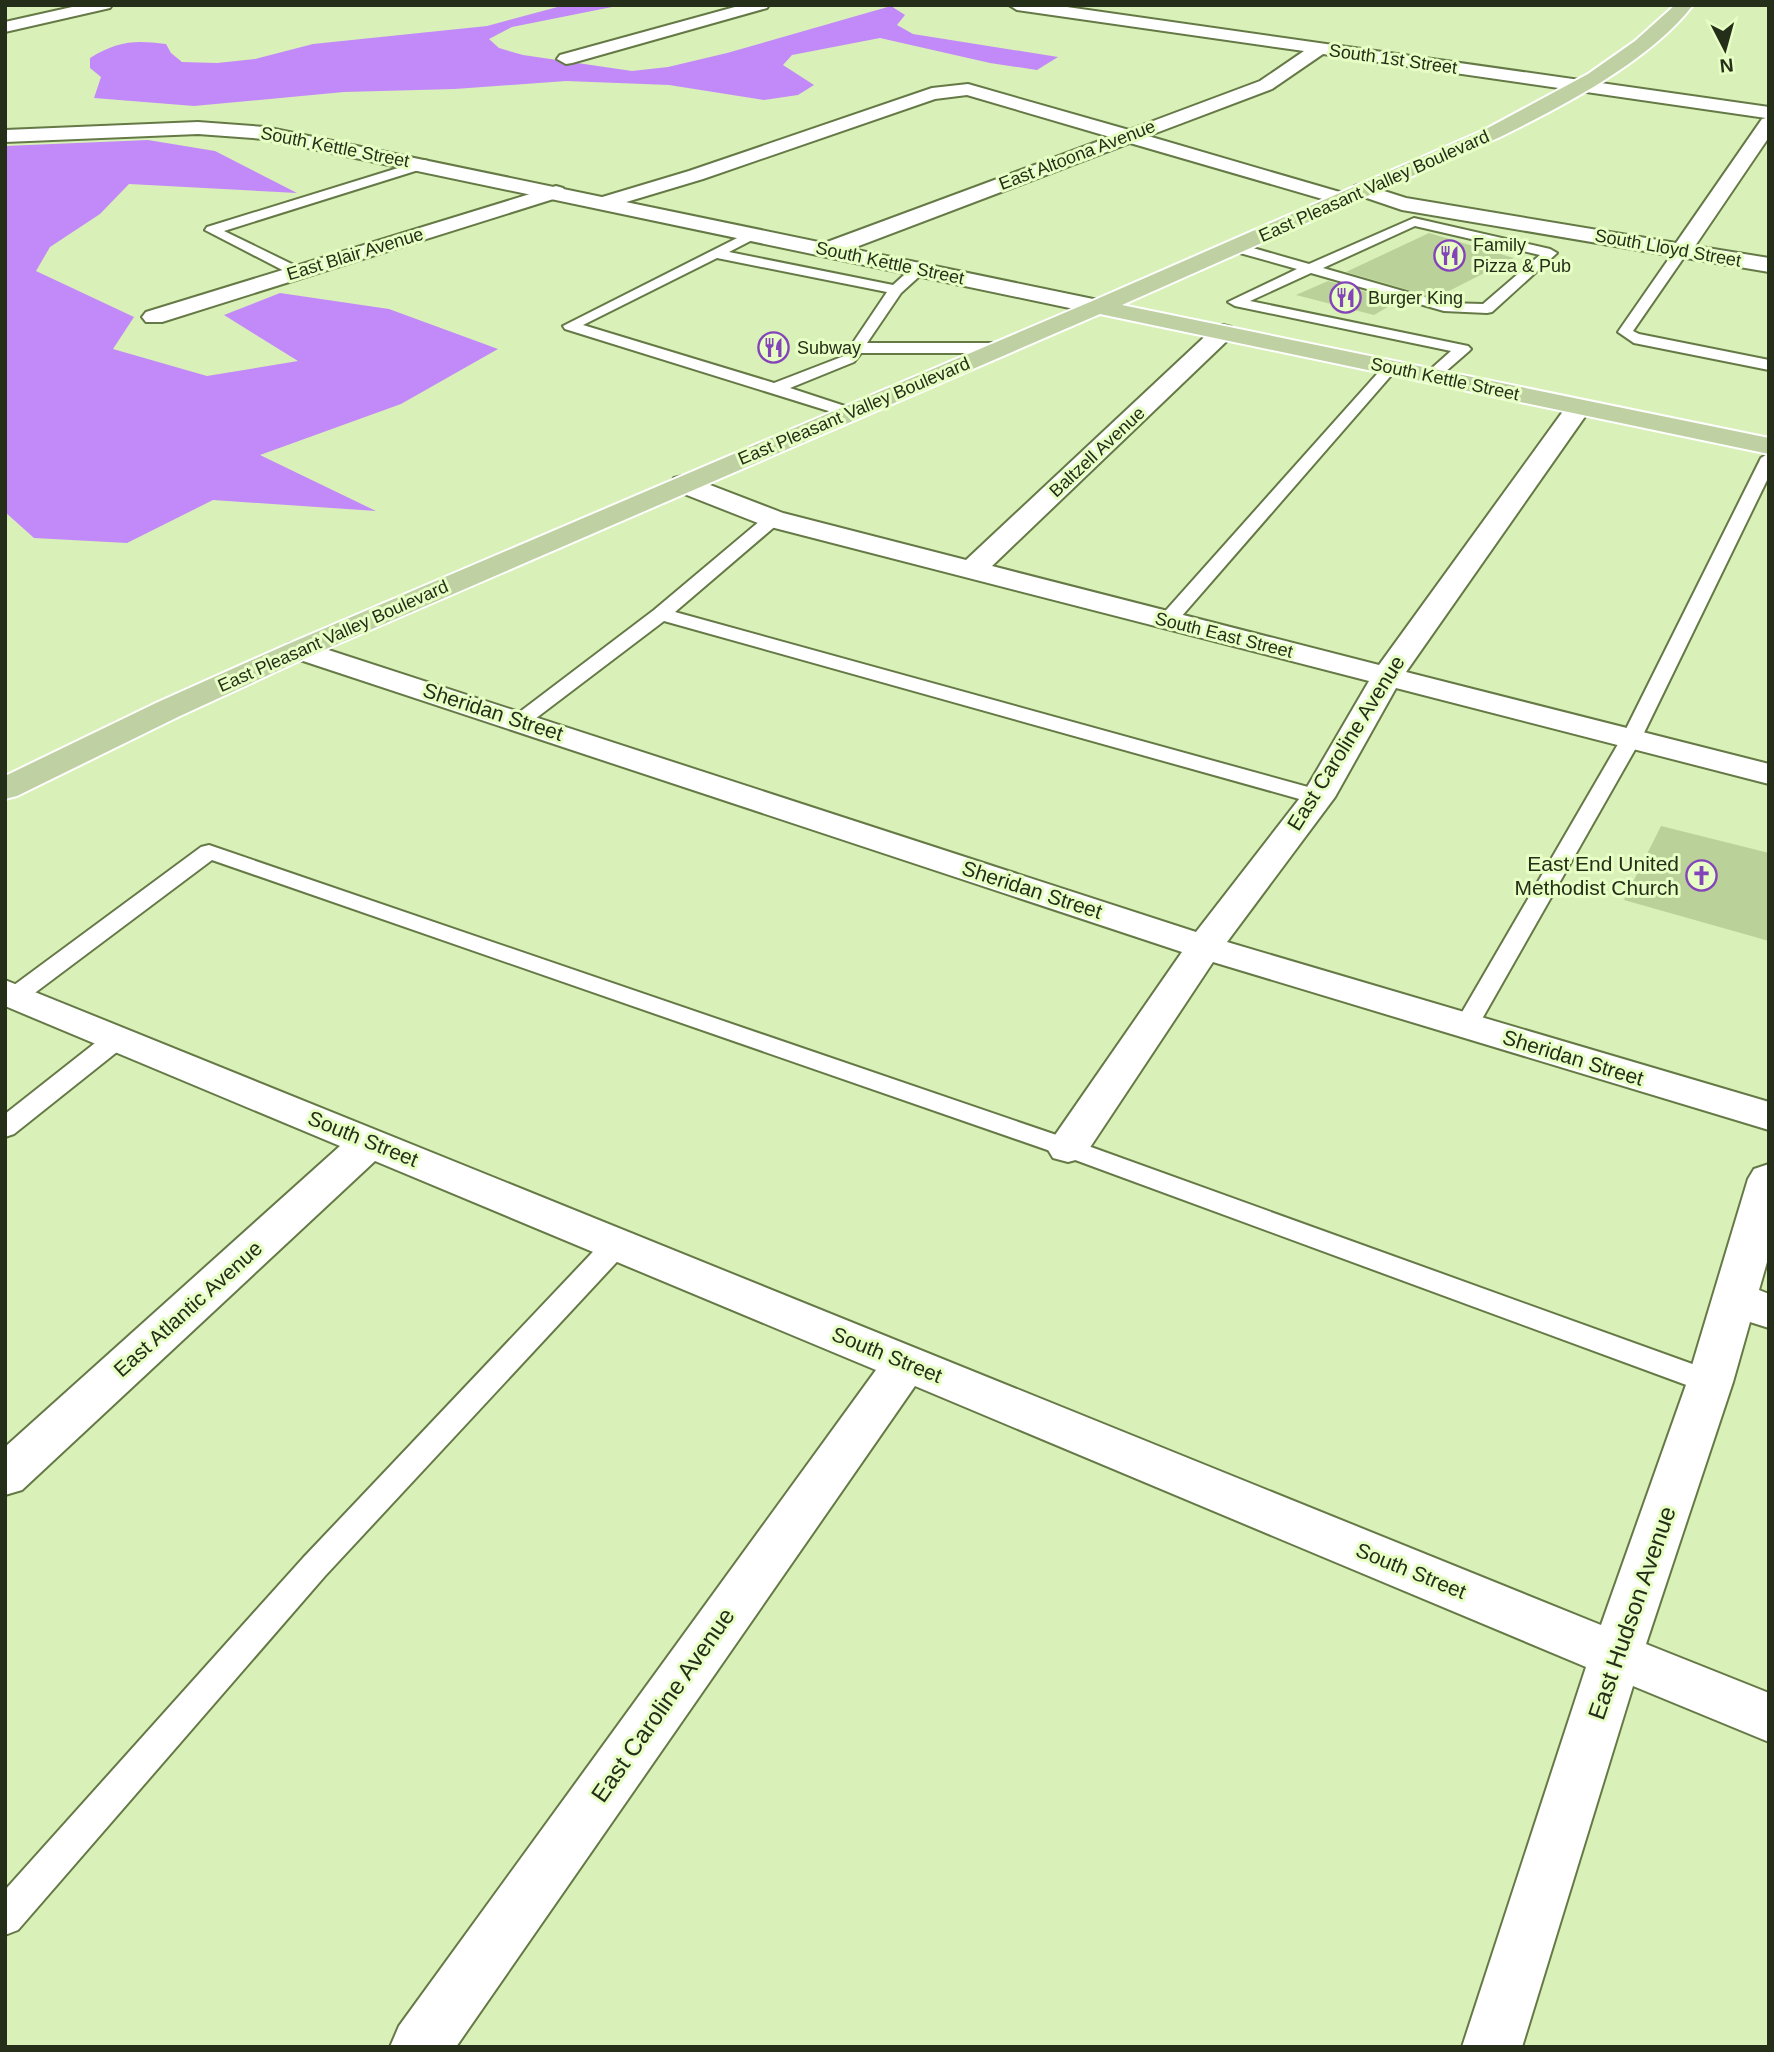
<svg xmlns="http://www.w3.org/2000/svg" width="1774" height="2052" font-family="Helvetica,sans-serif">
	<rect width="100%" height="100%" fill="#d9f1b8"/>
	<g fill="#c28af9">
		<path d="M 565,5 L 622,5 L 512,27 L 489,39 L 499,48 L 523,55 L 632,71 L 668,67 L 727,53 L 891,6 L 905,15 L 897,25 L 913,34 L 1058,57 L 1037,70 L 990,63 L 880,38 L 792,55 L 783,65 L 814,85 L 798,95 L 764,100 L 669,85 L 566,81 L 455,89 L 344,92 L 194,106 L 94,98 L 101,77 L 90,68 L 90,58 C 118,41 134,40 166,44 L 171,53 L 182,62 L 217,63 L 255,59 L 313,44 L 487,26 Z"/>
		<path d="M 148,140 L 215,151 L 297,193 L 129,184 L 100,214 L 50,247 L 36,271 L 134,317 L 113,349 L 207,376 L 298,361 L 224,315 L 280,293 L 389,309 L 498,349 L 401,404 L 260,455 L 376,511 L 213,500 L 127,543 L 34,538 L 5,512 L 5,146 Z"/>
	</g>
	<g fill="#bad199">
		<path d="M 1429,233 L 1514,258 L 1441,295 L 1433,297 L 1346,272 Z"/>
		<path d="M 1328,281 L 1398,301 L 1374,315 L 1296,295 Z"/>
		<path d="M 1661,826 L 1769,853 L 1769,941 L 1624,900 Z"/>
	</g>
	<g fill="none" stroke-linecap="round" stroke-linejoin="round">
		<defs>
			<g id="service">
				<path d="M 424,160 L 428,161 L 428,167 L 224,231 L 302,269 L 302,275 L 292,275 L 205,230 L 207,227 Z"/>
				<path d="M 1414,218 L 1550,249 L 1557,253 L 1492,312 L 1487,313 L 1444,311 L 1311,273 L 1250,301 L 1468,346 L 1471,349 L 1468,352 L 1437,379 L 1431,381 L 1423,376 L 1451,351 L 1235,306 L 1228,302 L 1297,269 L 1229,250 L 1229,244 L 1239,244 L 1309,264 ZM 1415,226 L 1540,255 L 1483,304 L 1445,303 L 1323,268 Z"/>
				<path d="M 753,230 L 758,231 L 758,237 L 729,252 L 893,285 L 914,266 L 924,266 L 924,272 L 901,293 L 867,343 L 1004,343 L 1012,348 L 1004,353 L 861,353 L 854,362 L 790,388 L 857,410 L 859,413 L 857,416 L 851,418 L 565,329 L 563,326 ZM 717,258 L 887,292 L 844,356 L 774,383 L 583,325 Z"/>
				<path d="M 1682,246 L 1689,250 L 1633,331 L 1639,334 L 1769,360 L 1769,370 L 1634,343 L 1618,332 L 1620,329 L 1677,247 Z"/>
				<path d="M 1390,363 L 1398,368 L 1395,371 L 1174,625 L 1160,625 L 1158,621 L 1160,617 L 1385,365 Z"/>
				<path d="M 1769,453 L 1769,476 L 1641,739 L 1478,1026 L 1475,1032 L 1466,1034 L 1457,1032 L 1454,1026 L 1621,739 L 1761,458 Z"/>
				<path d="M 773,514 L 782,519 L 779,523 L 675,612 L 1326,792 L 1329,797 L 1326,802 L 1310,802 L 664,621 L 527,725 L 513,725 L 510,721 L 513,717 L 654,610 L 767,515 Z"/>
				<path d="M 209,845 L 1077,1142 L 1720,1374 L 1725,1382 L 1720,1390 L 1710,1393 L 1700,1390 L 1059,1154 L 212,860 L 24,1001 L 15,1004 L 6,1001 L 6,991 L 201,847 Z"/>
				<path d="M 118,1030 L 127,1032 L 130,1038 L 127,1044 L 14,1134 L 5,1137 L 5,1114 L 109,1032 Z"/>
				<path d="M 617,1234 L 627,1237 L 631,1244 L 627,1251 L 325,1576 L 18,1930 L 5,1935 L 5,1890 L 303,1558 L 607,1237 Z"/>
			</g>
			<g id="minor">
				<path d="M 81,5 L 112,5 L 110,8 L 5,32 L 5,22 Z"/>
				<path d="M 742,5 L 769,5 L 767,8 L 572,63 L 566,64 L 557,59 L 560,55 Z"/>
				<path d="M 1009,5 L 1053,5 L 1769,107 L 1769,137 L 1695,246 L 1769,258 L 1769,272 L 1402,210 L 1355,194 L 1352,190 L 1355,186 L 1362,184 L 1406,198 L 1676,243 L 1762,119 L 1766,118 L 1323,54 L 1272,89 L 1148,136 L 1350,195 L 1353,199 L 1350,203 L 1343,205 L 1130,143 L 835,255 L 819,255 L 816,250 L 819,245 L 1110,137 L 967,95 L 935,99 L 703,179 L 613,206 L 599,206 L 596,202 L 599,198 L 689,171 L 932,88 L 968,84 L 1129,130 L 1260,81 L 1304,51 L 1017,10 Z"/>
				<path d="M 556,186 L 563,188 L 566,192 L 563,196 L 162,322 L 146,322 L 142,317 L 146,312 Z"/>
				<path d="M 1223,325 L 1231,327 L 1235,332 L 1231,337 L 992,566 L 1379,665 L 1569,403 L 1578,400 L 1587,403 L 1591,408 L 1406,672 L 1769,764 L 1769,784 L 1396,688 L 1335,797 L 1227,942 L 1769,1102 L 1769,1130 L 1213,962 L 1083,1158 L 1068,1162 L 1053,1158 L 1047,1148 L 1053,1138 L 1182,952 L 288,656 L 284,650 L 288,644 L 299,641 L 310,644 L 1196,932 L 1303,794 L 1369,681 L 763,525 L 674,490 L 670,484 L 674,478 L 683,476 L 692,478 L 783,513 L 966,560 L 1215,327 Z"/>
				<path d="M 5,980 L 1601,1625 L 1687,1382 L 1748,1179 L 1754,1169 L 1769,1164 L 1769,1255 L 1759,1290 L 1769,1294 L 1769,1328 L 1750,1322 L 1733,1382 L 1646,1644 L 1769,1693 L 1769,1742 L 1633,1686 L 1522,2047 L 1462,2047 L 1586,1667 L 915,1386 L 456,2047 L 390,2047 L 399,2026 L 876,1370 L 375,1161 L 22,1490 L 5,1495 L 5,1447 L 340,1146 L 5,1006 Z"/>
			</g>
			<path id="tertiary" d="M 198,122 L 265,127 L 1098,300 L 1106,302 L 1109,307 L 1106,312 L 1098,314 L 265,139 L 198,134 L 5,142 L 5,130 Z"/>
			<path id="primary" d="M 1675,5 L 1693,5 C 1649,62 1561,107 1498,138 L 1122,305 L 1769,438 L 1769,454 L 1100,314 L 310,656 L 180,716 L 17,796 L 5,799 L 5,776 L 158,702 L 288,644 L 1090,302 L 1484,130 L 1588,74 L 1635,41 Z"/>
		</defs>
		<use href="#service" stroke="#657946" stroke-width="4"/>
		<use href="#minor" stroke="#657946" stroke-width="4"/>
		<use href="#tertiary" stroke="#657946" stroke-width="4"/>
		<use href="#primary" stroke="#fff" stroke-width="4"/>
		<use href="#service" fill="#fff" fill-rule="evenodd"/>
		<use href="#minor" fill="#fff" fill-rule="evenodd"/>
		<use href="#tertiary" fill="#fff" fill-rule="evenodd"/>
		<use href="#primary" fill="#bfd1a2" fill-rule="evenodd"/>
	</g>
	<defs>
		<symbol id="restaurant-ring" viewBox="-11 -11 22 22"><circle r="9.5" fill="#e7fec5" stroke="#8444b9" stroke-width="1.5"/><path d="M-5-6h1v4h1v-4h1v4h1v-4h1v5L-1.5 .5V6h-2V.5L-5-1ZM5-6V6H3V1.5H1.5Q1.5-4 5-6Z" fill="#8444b9"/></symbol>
		<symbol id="church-ring" viewBox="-11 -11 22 22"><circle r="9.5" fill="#e7fec5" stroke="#8444b9" stroke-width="1.5"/><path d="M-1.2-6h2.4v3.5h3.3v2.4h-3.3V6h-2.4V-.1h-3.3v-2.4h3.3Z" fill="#8444b9"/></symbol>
	</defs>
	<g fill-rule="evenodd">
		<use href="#restaurant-ring" x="1432" y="238" width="35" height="35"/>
		<use href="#restaurant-ring" x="1328" y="280" width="35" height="35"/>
		<use href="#restaurant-ring" x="756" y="330" width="35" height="35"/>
		<use href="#church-ring" x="1684" y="858" width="35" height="35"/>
	</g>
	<g text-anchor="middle" stroke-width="6" stroke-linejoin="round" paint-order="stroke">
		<g font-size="18" fill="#252e18" stroke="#e7fec5">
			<text transform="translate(1393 59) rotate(8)" y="6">South 1st Street</text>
			<text transform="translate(335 147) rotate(11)" y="6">South Kettle Street</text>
			<text transform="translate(1077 155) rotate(-21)" y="6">East Altoona Avenue</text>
			<text transform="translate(1374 186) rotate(-24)" y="6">East Pleasant Valley Boulevard</text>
			<text transform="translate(1668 248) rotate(10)" y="6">South Lloyd Street</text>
			<text transform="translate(355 254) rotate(-17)" y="6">East Blair Avenue</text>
			<text transform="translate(890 263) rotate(12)" y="6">South Kettle Street</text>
			<text transform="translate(1445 379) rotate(12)" y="6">South Kettle Street</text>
			<text transform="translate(854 411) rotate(-23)" y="6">East Pleasant Valley Boulevard</text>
			<text transform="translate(1097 452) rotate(-43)" y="6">Baltzell Avenue</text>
			<text transform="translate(1224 635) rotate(14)" y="6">South East Street</text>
			<text transform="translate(333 636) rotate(-24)" y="6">East Pleasant Valley Boulevard</text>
		</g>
		<g font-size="18" fill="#252e18" stroke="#e7fec5" text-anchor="start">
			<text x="1473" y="251">Family<tspan x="1473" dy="21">Pizza &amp; Pub</tspan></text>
			<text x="1368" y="304">Burger King</text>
			<text x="797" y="354">Subway</text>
		</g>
		<g font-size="21" fill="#252e18" stroke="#e7fec5">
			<text transform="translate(493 712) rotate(18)" y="7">Sheridan Street</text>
			<text transform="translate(1346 743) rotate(-58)" y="7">East Caroline Avenue</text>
			<text transform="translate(1032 890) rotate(18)" y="7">Sheridan Street</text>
			<text transform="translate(1573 1058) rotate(17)" y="7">Sheridan Street</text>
			<text transform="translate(363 1139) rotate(22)" y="7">South Street</text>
			<text transform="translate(188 1309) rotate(-42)" y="7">East Atlantic Avenue</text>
			<text transform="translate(887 1355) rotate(22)" y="7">South Street</text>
			<text transform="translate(1411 1571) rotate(22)" y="7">South Street</text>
		</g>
		<g font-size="21" fill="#252e18" stroke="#e7fec5" text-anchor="end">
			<text x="1679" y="871">East End United<tspan x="1679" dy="24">Methodist Church</tspan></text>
		</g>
		<g font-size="24" fill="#252e18" stroke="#e7fec5">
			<text transform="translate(1632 1613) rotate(-71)" y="8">East Hudson Avenue</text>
			<text transform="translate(663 1705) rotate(-55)" y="8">East Caroline Avenue</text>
		</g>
	</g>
	<rect width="1774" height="2052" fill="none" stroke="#252e18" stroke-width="14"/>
	<g transform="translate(1725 49) rotate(174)" stroke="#e7fec5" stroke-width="5" paint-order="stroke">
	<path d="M0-5L12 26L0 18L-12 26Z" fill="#252e18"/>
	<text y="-10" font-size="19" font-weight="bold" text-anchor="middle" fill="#252e18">N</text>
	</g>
</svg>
